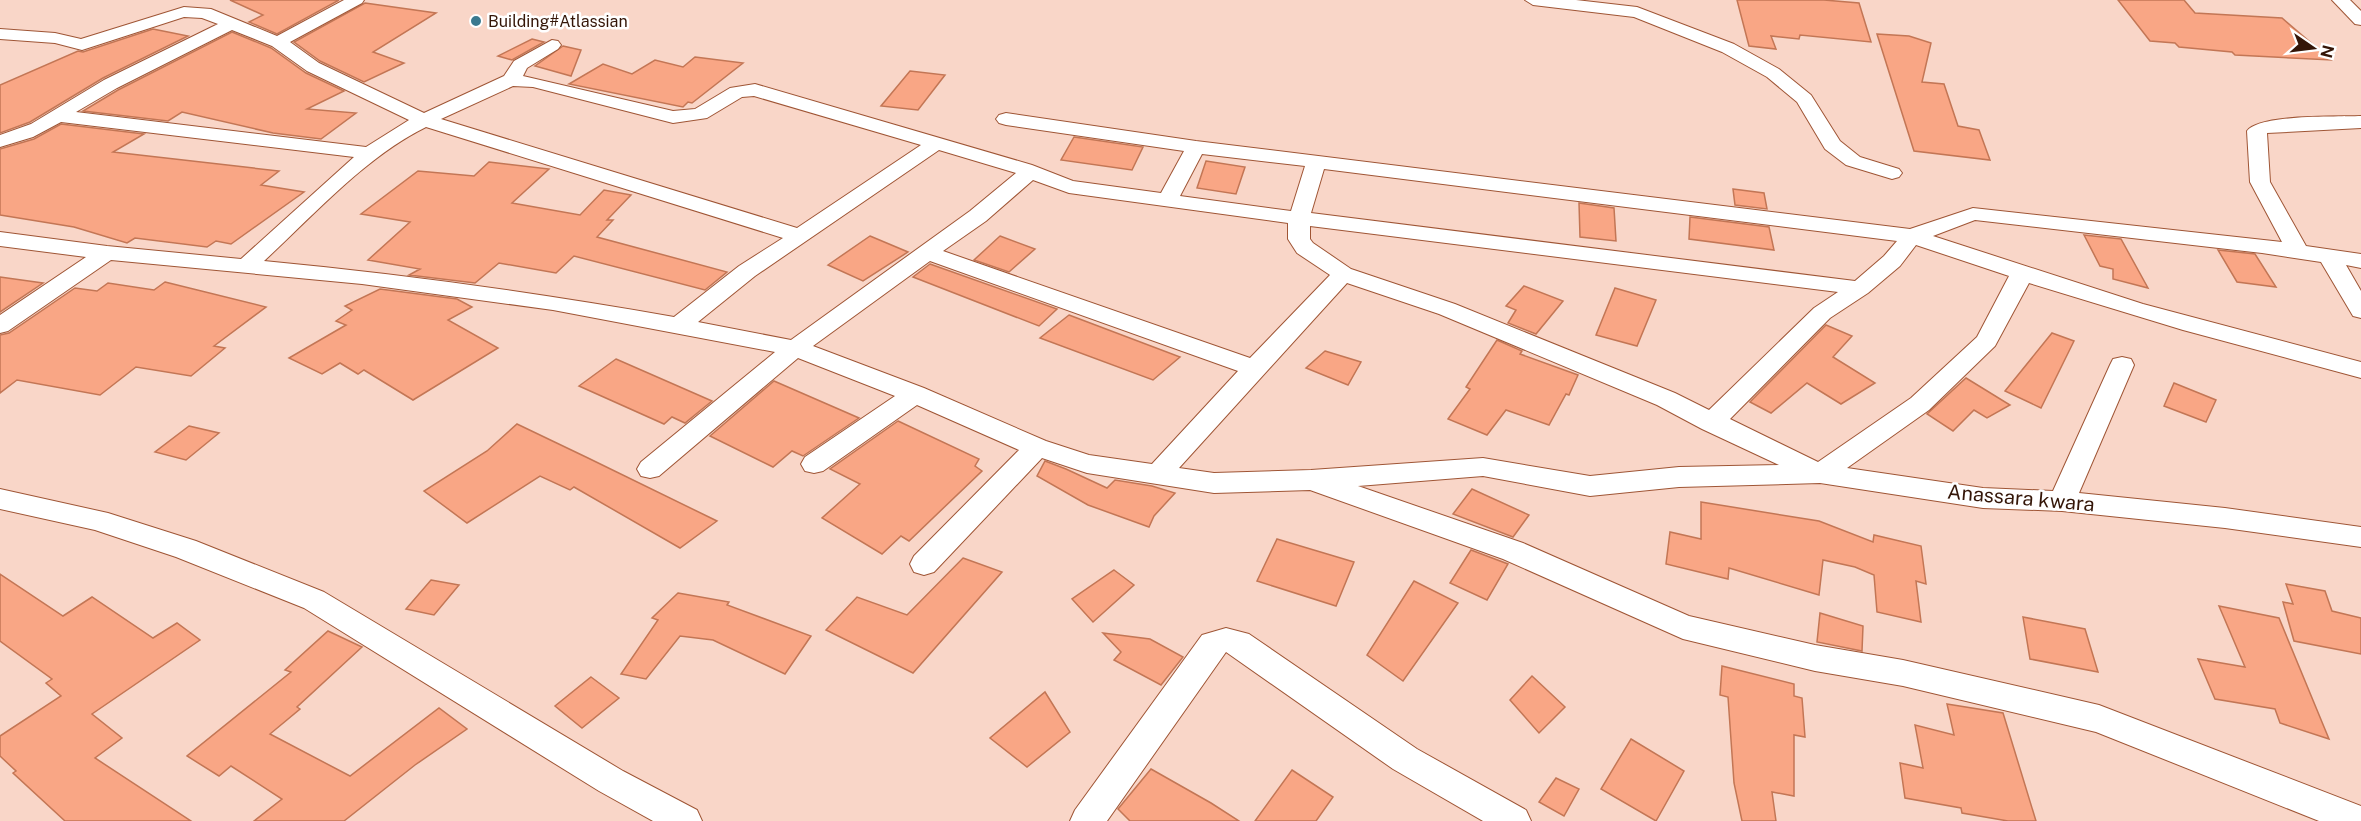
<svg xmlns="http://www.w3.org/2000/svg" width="2361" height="821" font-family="'Public Sans',sans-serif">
	<rect width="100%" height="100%" fill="#f9d6c8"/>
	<g fill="#f9a685" stroke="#c37655" stroke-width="1.5">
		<path d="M 230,0 L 339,0 L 277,34 L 249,22 L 263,15 Z"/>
		<path d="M 1737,0 L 1824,0 L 1859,3 L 1871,42 L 1800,35 L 1799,39 L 1771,36 L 1776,49 L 1749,46 Z"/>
		<path d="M 2118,0 L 2184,0 L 2195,13 L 2282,18 L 2331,60 L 2235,55 L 2232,52 L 2179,47 L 2175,43 L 2150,41 Z"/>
		<path d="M 365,3 L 436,13 L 373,52 L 404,63 L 364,82 L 320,61 L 294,42 Z"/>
		<path d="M 153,29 L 188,36 L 103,78 L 30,122 L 0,133 L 0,85 L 78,51 L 83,52 Z"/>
		<path d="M 232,32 L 271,48 L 306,73 L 344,91 L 307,109 L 356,113 L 321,139 L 273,133 L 182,112 L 168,121 L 83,111 L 118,90 Z"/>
		<path d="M 1877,34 L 1909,36 L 1931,43 L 1922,82 L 1944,84 L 1958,126 L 1979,130 L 1990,160 L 1914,151 Z"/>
		<path d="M 532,39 L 544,42 L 512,60 L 498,56 Z"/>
		<path d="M 563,46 L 581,50 L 571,76 L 535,66 Z"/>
		<path d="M 695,57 L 743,63 L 692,103 L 688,102 L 683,107 L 569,84 L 603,64 L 632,74 L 655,60 L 683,67 Z"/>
		<path d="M 910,71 L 945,75 L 918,110 L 881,106 Z"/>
		<path d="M 61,124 L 144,134 L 113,152 L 279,171 L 261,185 L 304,192 L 231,244 L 216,241 L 207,247 L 135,238 L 127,243 L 74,227 L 0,215 L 0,149 L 34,139 Z"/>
		<path d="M 1074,137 L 1143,147 L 1132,170 L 1061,160 Z"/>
		<path d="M 1206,161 L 1245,167 L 1236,194 L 1197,188 Z"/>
		<path d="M 489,162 L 549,169 L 512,203 L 580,215 L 604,190 L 631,195 L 607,220 L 613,220 L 597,237 L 727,272 L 705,290 L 574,256 L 556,273 L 499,263 L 475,283 L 409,275 L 420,269 L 368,260 L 410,222 L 361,214 L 418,171 L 474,176 Z"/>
		<path d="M 1733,189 L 1764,193 L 1767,209 L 1735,205 Z"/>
		<path d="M 1579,203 L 1614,208 L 1616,241 L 1580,237 Z"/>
		<path d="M 1690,217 L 1769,227 L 1774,250 L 1689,239 Z"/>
		<path d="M 2084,235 L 2121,239 L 2148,288 L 2113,279 L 2113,269 L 2100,266 Z"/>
		<path d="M 870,236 L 908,252 L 863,281 L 828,265 Z"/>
		<path d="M 1000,236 L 1035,249 L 1009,272 L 974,260 Z"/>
		<path d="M 2218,250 L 2255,254 L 2276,287 L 2237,282 Z"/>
		<path d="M 930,264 L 1057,309 L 1039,326 L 913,277 Z"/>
		<path d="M 0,277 L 43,283 L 0,312 Z"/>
		<path d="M 165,282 L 266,307 L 214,346 L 225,348 L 191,376 L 136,367 L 100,395 L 17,380 L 0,393 L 0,335 L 9,333 L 75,288 L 97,291 L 108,283 L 154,290 Z"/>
		<path d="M 1524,286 L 1563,301 L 1536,334 L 1508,323 L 1516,310 L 1506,306 Z"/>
		<path d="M 1615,288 L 1656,300 L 1637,346 L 1596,335 Z"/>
		<path d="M 380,289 L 457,299 L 472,307 L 448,320 L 498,348 L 413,400 L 364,370 L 358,374 L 340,363 L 322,374 L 289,358 L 346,325 L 336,321 L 352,310 L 345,306 Z"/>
		<path d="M 1069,315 L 1180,357 L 1153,380 L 1040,338 Z"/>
		<path d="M 1826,325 L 1852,336 L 1833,357 L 1875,383 L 1841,404 L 1807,383 L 1771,413 L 1750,402 Z"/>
		<path d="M 2052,333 L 2074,341 L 2041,408 L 2005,391 Z"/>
		<path d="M 1497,340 L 1522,351 L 1520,354 L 1578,375 L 1569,395 L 1566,394 L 1549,425 L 1506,410 L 1487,435 L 1448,419 L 1470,389 L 1466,387 Z"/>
		<path d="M 1325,351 L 1361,362 L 1348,385 L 1306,368 Z"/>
		<path d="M 616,359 L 712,401 L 685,423 L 672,417 L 664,424 L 579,386 Z"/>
		<path d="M 1966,378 L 2010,405 L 1987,418 L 1974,410 L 1953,431 L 1927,414 Z"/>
		<path d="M 774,381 L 859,418 L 803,456 L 792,451 L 773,467 L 710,436 Z"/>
		<path d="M 2174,383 L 2216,400 L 2206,422 L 2164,406 Z"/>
		<path d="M 898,421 L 979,459 L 975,466 L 982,471 L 909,541 L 901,536 L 882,554 L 822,518 L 860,484 L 830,469 Z"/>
		<path d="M 517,424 L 588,458 L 717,521 L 680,548 L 574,487 L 570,490 L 540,476 L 467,523 L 424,491 L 487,451 Z"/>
		<path d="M 189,426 L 219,433 L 186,460 L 155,452 Z"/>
		<path d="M 1045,461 L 1066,469 L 1107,488 L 1115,480 L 1152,486 L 1175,493 L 1154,516 L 1149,527 L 1088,505 L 1037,476 Z"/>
		<path d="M 1472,489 L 1529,515 L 1513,537 L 1453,514 Z"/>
		<path d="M 1701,502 L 1819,521 L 1873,542 L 1874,535 L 1921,546 L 1926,584 L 1916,581 L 1921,622 L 1877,612 L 1874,575 L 1855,567 L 1823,560 L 1819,595 L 1729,568 L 1728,579 L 1666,564 L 1670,532 L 1701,539 Z"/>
		<path d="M 1277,539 L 1354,562 L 1336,606 L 1257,581 Z"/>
		<path d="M 1471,550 L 1508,564 L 1487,600 L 1450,583 Z"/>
		<path d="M 963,558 L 1002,572 L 913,673 L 826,630 L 857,597 L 907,615 Z"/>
		<path d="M 1114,570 L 1134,585 L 1093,622 L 1072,599 Z"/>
		<path d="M 0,574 L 63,616 L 92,597 L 153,638 L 177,623 L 200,640 L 92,714 L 122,738 L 95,758 L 191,821 L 65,821 L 13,773 L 16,771 L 0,756 L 0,736 L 61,696 L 46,683 L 52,679 L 0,641 Z"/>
		<path d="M 431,580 L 459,585 L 434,615 L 406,609 Z"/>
		<path d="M 1414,581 L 1458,603 L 1403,681 L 1367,655 Z"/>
		<path d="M 2286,584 L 2325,591 L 2332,611 L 2361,618 L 2361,654 L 2294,641 L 2283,602 L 2293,604 Z"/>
		<path d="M 678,593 L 729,602 L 727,605 L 811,636 L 785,674 L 713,640 L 680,636 L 646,679 L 621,674 L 658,620 L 652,618 Z"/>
		<path d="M 2219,606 L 2279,618 L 2329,739 L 2280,723 L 2275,709 L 2215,699 L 2198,659 L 2245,667 Z"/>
		<path d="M 1820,613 L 1863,626 L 1862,651 L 1817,642 Z"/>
		<path d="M 2023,617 L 2085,629 L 2098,672 L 2030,659 Z"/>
		<path d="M 328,631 L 362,647 L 297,707 L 300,709 L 270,734 L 350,776 L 439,708 L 467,729 L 415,765 L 344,821 L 254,821 L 282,799 L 231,766 L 219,776 L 187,756 L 291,672 L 285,670 Z"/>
		<path d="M 1103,633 L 1150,639 L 1183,657 L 1161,685 L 1114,660 L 1121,652 Z"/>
		<path d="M 1722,666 L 1794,684 L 1794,696 L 1802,698 L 1805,737 L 1794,735 L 1794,796 L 1772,792 L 1776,821 L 1742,821 L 1734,783 L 1728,697 L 1720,695 Z"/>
		<path d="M 1532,676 L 1565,707 L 1539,733 L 1510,700 Z"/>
		<path d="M 591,677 L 619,698 L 582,728 L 555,706 Z"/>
		<path d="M 1045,692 L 1070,732 L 1027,767 L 990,738 Z"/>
		<path d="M 1947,704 L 2003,713 L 2036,821 L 2008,821 L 1962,813 L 1961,808 L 1905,798 L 1900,763 L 1923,768 L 1915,725 L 1954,735 Z"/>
		<path d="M 1631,739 L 1684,771 L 1656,821 L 1601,789 Z"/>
		<path d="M 1151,769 L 1211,803 L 1239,821 L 1130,821 L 1118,809 Z"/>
		<path d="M 1292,770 L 1333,797 L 1316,821 L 1255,821 Z"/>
		<path d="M 1556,778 L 1579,789 L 1564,816 L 1539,802 Z"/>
	</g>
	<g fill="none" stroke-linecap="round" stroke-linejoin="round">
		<defs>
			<g id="minor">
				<path d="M 344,0 L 364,0 L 362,3 L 290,42 L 319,63 L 424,113 L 504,76 L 514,61 L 552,40 L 558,41 L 561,45 L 558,49 L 527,68 L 523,76 L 673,111 L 695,109 L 730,88 L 755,84 L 1032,165 L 1073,181 L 1161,193 L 1184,151 L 1006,125 L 999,123 L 996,119 L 999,115 L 1006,113 L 1196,141 L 1910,229 L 1973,208 L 2282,242 L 2250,182 L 2247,131 C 2259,114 2338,117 2361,116 L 2361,128 L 2267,133 L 2270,182 L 2306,246 L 2361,254 L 2361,268 L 2346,265 L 2361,291 L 2361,318 L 2353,316 L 2321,262 L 2262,253 L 1975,220 L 1933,236 L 2143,304 L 2361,362 L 2361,378 L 2183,330 L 2029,283 L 1995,346 L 1929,410 L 1847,468 L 1983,488 L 2053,491 L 2110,365 L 2113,359 L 2122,357 L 2131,359 L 2134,365 L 2079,493 L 2225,508 L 2361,527 L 2361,547 L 2225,528 L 2062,511 L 1983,508 L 1820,483 L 1679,487 L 1590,496 L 1483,476 L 1358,486 L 1523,543 L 1689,616 L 1815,645 L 1903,660 L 2099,705 L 2361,806 L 2361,821 L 2319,821 L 2096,732 L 1903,686 L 1815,671 L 1683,639 L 1503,559 L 1310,490 L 1214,493 L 1087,473 L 1042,458 L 934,572 L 924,575 L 914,572 L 910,564 L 914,556 L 1019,450 L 917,405 L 823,471 L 814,473 L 805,471 L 801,464 L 805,457 L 895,396 L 798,358 L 659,476 L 650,478 L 641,476 L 637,469 L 641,462 L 775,352 L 553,310 L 362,284 L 111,260 L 8,331 L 0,333 L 0,315 L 86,257 L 0,246 L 0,232 L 107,246 L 241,259 L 354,157 L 61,122 L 33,137 L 0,147 L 0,135 L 31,124 L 104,80 L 218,24 L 202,18 L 184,17 L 82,50 L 55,43 L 0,39 L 0,29 L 55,33 L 81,39 L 184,7 L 211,9 L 277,36 ZM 232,30 L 272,46 L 307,71 L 409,120 L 366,147 L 76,112 L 117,88 ZM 513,86 L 533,87 L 673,123 L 707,118 L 742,97 L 754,96 L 921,145 L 797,228 L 441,119 ZM 426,127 L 783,238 L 739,266 L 674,317 C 538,293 402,274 264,261 C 314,215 365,157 426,127 ZM 939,150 L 1016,173 L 970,211 L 791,340 L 698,322 L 755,276 ZM 1202,154 L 1305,166 L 1291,211 L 1180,196 ZM 1324,169 L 1897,241 L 1884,256 L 1855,281 L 1311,213 ZM 1033,180 L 1069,193 L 1288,223 L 1288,239 L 1297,253 L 1330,275 L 1250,358 L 943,251 L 986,221 ZM 1310,226 L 1838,292 L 1814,308 L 1709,410 L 1675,393 L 1455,304 L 1351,269 L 1313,243 L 1310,239 ZM 1916,245 L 2009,276 L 1977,337 L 1911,398 L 1818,462 L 1730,419 L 1830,318 L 1868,293 L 1900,266 ZM 930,261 L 1238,371 L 1152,464 L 1089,455 L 1046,441 L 924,388 L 813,346 ZM 1347,283 L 1439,314 L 1657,405 L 1702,429 L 1779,465 L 1679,467 L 1590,476 L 1483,458 L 1311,470 L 1214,473 L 1179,468 Z"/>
				<path d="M 1525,0 L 1576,0 L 1637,7 L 1734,44 L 1779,69 L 1811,95 L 1840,141 L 1860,157 L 1899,169 L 1902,173 L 1899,177 L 1892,179 L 1846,165 L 1825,149 L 1797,102 L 1767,77 L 1722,52 L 1634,17 L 1533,5 Z"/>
				<path d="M 2332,0 L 2350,0 L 2361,11 L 2361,25 L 2355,24 Z"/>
				<path d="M 0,489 L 108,513 L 196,541 L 324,592 L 623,771 L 697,810 L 702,821 L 653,821 L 599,791 L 304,608 L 176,557 L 95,530 L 0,509 Z"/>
				<path d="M 1226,628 L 1249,634 L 1417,749 L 1526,810 L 1531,821 L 1483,821 L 1393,769 L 1226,652 L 1107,821 L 1070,821 L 1075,810 L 1202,635 Z"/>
			</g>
		</defs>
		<use href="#minor" stroke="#9f5535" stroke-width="2"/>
		<use href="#minor" fill="#fff" fill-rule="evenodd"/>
	</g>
	<circle fill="#3b798f" stroke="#fff" stroke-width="2" cx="476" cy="21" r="6"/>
	<g text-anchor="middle" stroke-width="5" stroke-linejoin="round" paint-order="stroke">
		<g font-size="16" fill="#341608" stroke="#fff" text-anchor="start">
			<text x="488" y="27">Building#Atlassian</text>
		</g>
		<g font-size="20" fill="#341608" stroke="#fff">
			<text transform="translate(2021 498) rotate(5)" y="7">Anassara kwara</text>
		</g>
	</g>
	<g transform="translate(2313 48) rotate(104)" stroke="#ffffff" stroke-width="4.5" paint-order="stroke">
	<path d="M0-4.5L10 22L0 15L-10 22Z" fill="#341608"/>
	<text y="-9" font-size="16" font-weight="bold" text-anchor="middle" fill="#341608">N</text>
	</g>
</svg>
